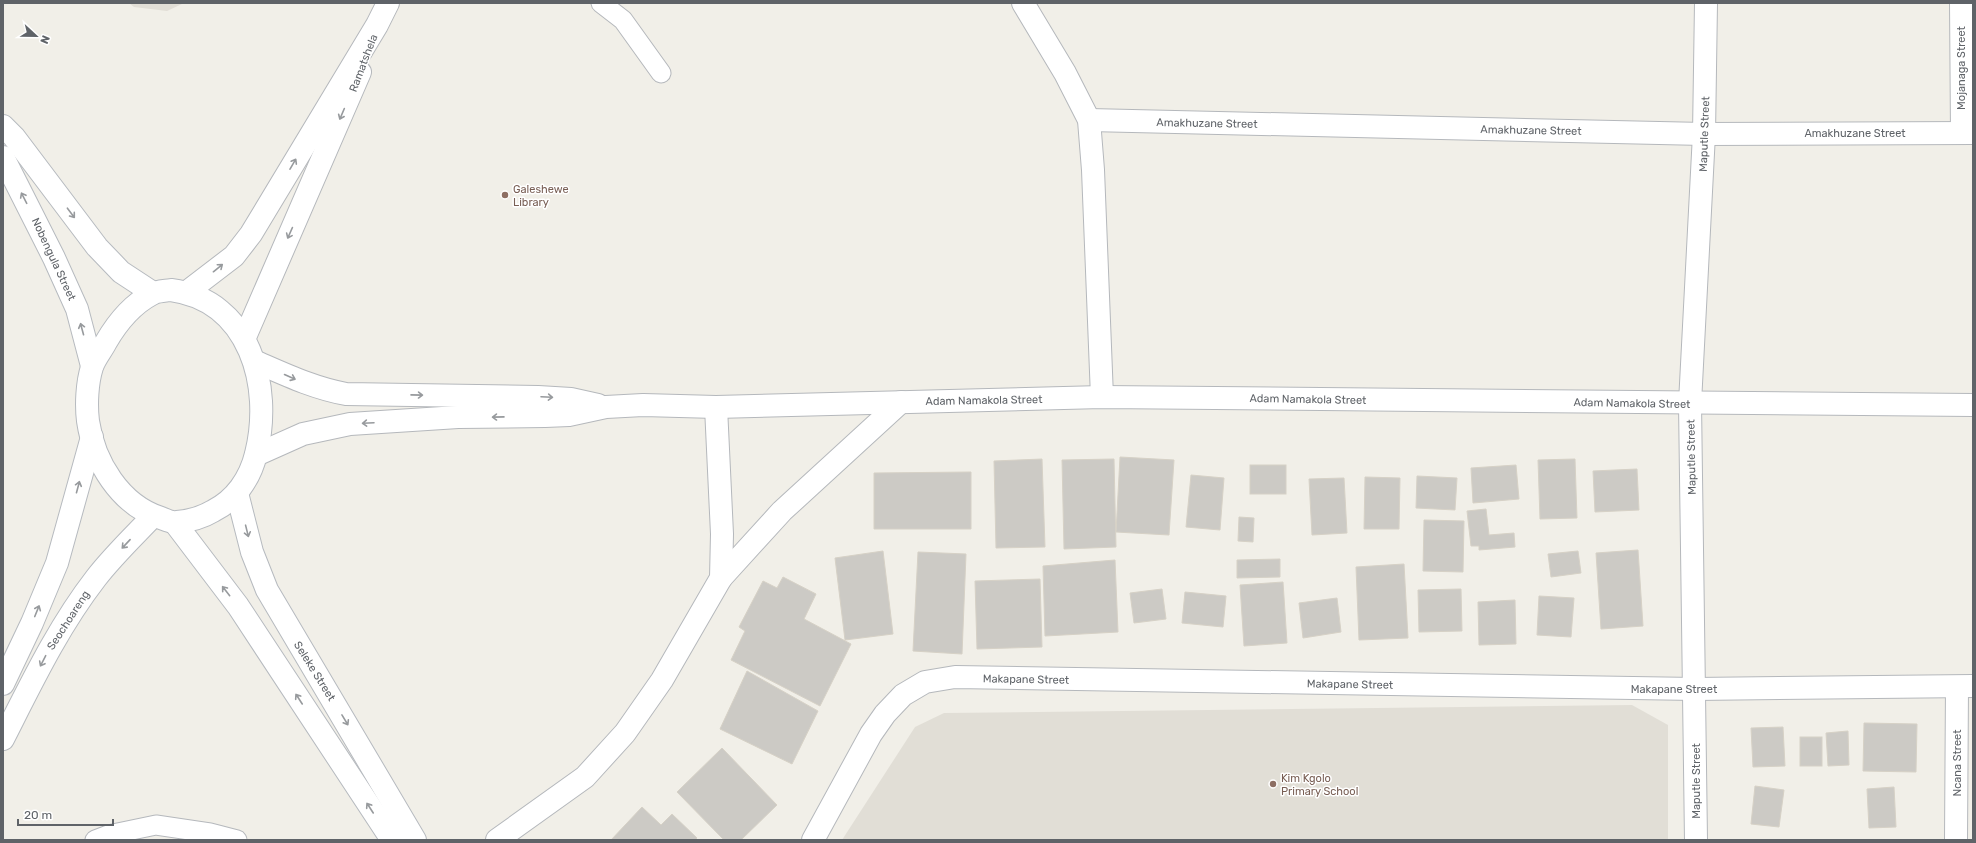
<svg xmlns="http://www.w3.org/2000/svg" width="1976" height="843" font-family="Rubik,sans-serif">
	<rect width="100%" height="100%" fill="#f1efe8"/>
	<g fill="#e1ded6">
		<path d="M 129,3 L 184,3 L 167,11 L 134,7 Z"/>
		<path d="M 1632,705 L 1668,725 L 1668,840 L 842,840 L 915,727 L 944,713 Z"/>
	</g>
	<g fill="#cccac5" stroke="#d6d1c6">
		<path d="M 1120,457 L 1174,460 L 1169,535 L 1116,532 Z"/>
		<path d="M 1042,459 L 1045,547 L 996,548 L 994,461 Z"/>
		<path d="M 1114,459 L 1116,547 L 1064,549 L 1062,460 Z"/>
		<path d="M 1575,459 L 1577,518 L 1540,519 L 1538,460 Z"/>
		<rect x="1250" y="465" width="36" height="29"/>
		<path d="M 1516,465 L 1519,499 L 1473,503 L 1471,468 Z"/>
		<path d="M 1637,469 L 1639,510 L 1595,512 L 1593,471 Z"/>
		<path d="M 971,472 L 971,529 L 874,529 L 874,473 Z"/>
		<path d="M 1191,475 L 1224,478 L 1220,530 L 1186,527 Z"/>
		<path d="M 1417,476 L 1457,478 L 1455,510 L 1416,508 Z"/>
		<path d="M 1365,477 L 1400,478 L 1399,529 L 1364,529 Z"/>
		<path d="M 1344,478 L 1347,533 L 1312,535 L 1309,479 Z"/>
		<path d="M 1486,509 L 1489,535 L 1514,533 L 1515,547 L 1479,550 L 1479,546 L 1471,546 L 1467,511 Z"/>
		<path d="M 1239,517 L 1254,518 L 1253,542 L 1238,541 Z"/>
		<path d="M 1424,520 L 1464,521 L 1463,572 L 1423,571 Z"/>
		<path d="M 1638,550 L 1643,626 L 1601,629 L 1596,553 Z"/>
		<path d="M 883,551 L 893,634 L 845,640 L 835,558 Z"/>
		<path d="M 1578,551 L 1581,573 L 1551,577 L 1548,554 Z"/>
		<path d="M 918,552 L 966,554 L 962,654 L 913,651 Z"/>
		<path d="M 1280,559 L 1280,577 L 1237,578 L 1237,560 Z"/>
		<path d="M 1115,560 L 1118,632 L 1045,636 L 1043,566 Z"/>
		<path d="M 1404,564 L 1408,638 L 1359,640 L 1356,567 Z"/>
		<path d="M 783,577 L 816,594 L 804,619 L 851,644 L 820,706 L 731,660 L 745,631 L 739,627 L 763,581 L 777,588 Z"/>
		<path d="M 1040,579 L 1042,647 L 977,649 L 975,581 Z"/>
		<path d="M 1283,582 L 1287,643 L 1244,646 L 1240,585 Z"/>
		<path d="M 1162,589 L 1166,619 L 1134,623 L 1130,593 Z"/>
		<path d="M 1461,589 L 1462,631 L 1419,632 L 1418,590 Z"/>
		<path d="M 1185,592 L 1226,596 L 1223,627 L 1182,623 Z"/>
		<path d="M 1539,596 L 1574,598 L 1571,637 L 1537,635 Z"/>
		<path d="M 1337,598 L 1341,632 L 1303,638 L 1299,603 Z"/>
		<path d="M 1515,600 L 1516,644 L 1479,645 L 1478,602 Z"/>
		<path d="M 747,671 L 818,711 L 792,764 L 720,729 Z"/>
		<path d="M 1864,723 L 1917,724 L 1916,772 L 1863,771 Z"/>
		<path d="M 1783,727 L 1785,766 L 1753,767 L 1751,728 Z"/>
		<path d="M 1848,731 L 1849,765 L 1828,766 L 1826,733 Z"/>
		<rect x="1800" y="737" width="22" height="29"/>
		<path d="M 722,748 L 777,805 L 741,840 L 724,840 L 677,792 Z"/>
		<path d="M 1755,786 L 1784,790 L 1779,827 L 1751,824 Z"/>
		<path d="M 1894,787 L 1896,827 L 1869,828 L 1867,789 Z"/>
		<path d="M 642,807 L 661,825 L 672,814 L 697,838 L 695,840 L 611,840 Z"/>
	</g>
	<g fill="none" stroke-linecap="round" stroke-linejoin="round">
		<defs>
			<g id="lane">
				<path d="M 601,3 L 623,20 L 661,73"/>
				<path d="M 95,840 L 108,835 L 156,825 L 210,833 L 237,840"/>
			</g>
			<g id="street">
				<path d="M 1023,3 L 1065,73 L 1089,120 L 1093,170 L 1102,397"/>
				<path d="M 1961,3 L 1962,133"/>
				<path d="M 1089,120 L 1704,134 L 1973,133"/>
				<path d="M 187,292 L 234,256 L 251,234 L 377,25 L 388,3"/>
				<path d="M 245,337 L 360,72"/>
				<path d="M 254,361 C 284,374 313,388 346,394 L 538,397 L 571,399 L 598,405"/>
				<path d="M 256,455 L 303,434 L 350,424 L 458,417 L 545,416 L 569,415 L 606,407 L 643,405 L 716,407 L 1102,397 L 1973,405"/>
				<path d="M 721,578 L 782,511 L 901,402"/>
				<path d="M 497,840 L 585,777 L 625,733 L 662,680 L 721,578 L 722,534 L 716,407"/>
				<path d="M 813,840 L 871,734 L 885,714 L 903,695 L 925,682 L 955,677 L 1695,689 L 1973,686"/>
				<path d="M 1696,840 L 1690,403 L 1704,134 L 1706,3"/>
				<path d="M 1956,840 L 1957,687"/>
			</g>
			<g id="secondary">
				<path d="M 3,126 L 14,137 L 97,247 L 121,272 L 153,293"/>
				<path d="M 3,157 L 54,258 L 77,309 L 92,366"/>
				<path d="M 171,290 C 250,301 273,386 256,454 C 250,479 235,500 213,511 C 203,517 188,521 177,522 C 172,523 166,520 161,518 C 120,505 94,462 88,421 C 86,405 87,383 92,367 C 95,358 102,350 106,342 C 117,323 133,304 152,294 C 157,291 165,291 171,290 Z"/>
				<path d="M 237,493 L 252,552 L 267,590 L 415,840"/>
				<path d="M 175,523 L 238,606 L 392,840"/>
				<path d="M 3,684 L 32,623 L 57,563 L 92,437"/>
				<path d="M 3,739 C 31,684 58,627 96,578 C 113,556 134,536 153,516"/>
			</g>
		</defs>
		<use href="#lane" stroke="#b5b8bc" stroke-width="21"/>
		<use href="#street" stroke="#b5b8bc" stroke-width="24"/>
		<use href="#secondary" stroke="#b6babf" stroke-width="24"/>
		<use href="#lane" stroke="#fff" stroke-width="19"/>
		<use href="#street" stroke="#fff" stroke-width="22"/>
		<use href="#secondary" stroke="#fff" stroke-width="22"/>
	</g>
	<defs><path id="oneway-shaft" d="M-6 0H5M1.5-3L5.5 0L1.5 3" fill="none" stroke-width="1.6" stroke-linecap="round" stroke-linejoin="round"/></defs>
	<g stroke="#979a9d">
		<use href="#oneway-shaft" transform="translate(342 114) rotate(113)"/>
		<use href="#oneway-shaft" transform="translate(293 164) rotate(-60)"/>
		<use href="#oneway-shaft" transform="translate(24 198) rotate(-117)"/>
		<use href="#oneway-shaft" transform="translate(71 213) rotate(53)"/>
		<use href="#oneway-shaft" transform="translate(290 233) rotate(114)"/>
		<use href="#oneway-shaft" transform="translate(218 268) rotate(-39)"/>
		<use href="#oneway-shaft" transform="translate(82 329) rotate(-105)"/>
		<use href="#oneway-shaft" transform="translate(290 377) rotate(24)"/>
		<use href="#oneway-shaft" transform="translate(417 395) rotate(1)"/>
		<use href="#oneway-shaft" transform="translate(547 397) rotate(3)"/>
		<use href="#oneway-shaft" transform="translate(498 417) rotate(179)"/>
		<use href="#oneway-shaft" transform="translate(368 423) rotate(177)"/>
		<use href="#oneway-shaft" transform="translate(78 487) rotate(-75)"/>
		<use href="#oneway-shaft" transform="translate(247 531) rotate(76)"/>
		<use href="#oneway-shaft" transform="translate(126 544) rotate(133)"/>
		<use href="#oneway-shaft" transform="translate(226 591) rotate(-128)"/>
		<use href="#oneway-shaft" transform="translate(37 611) rotate(-68)"/>
		<use href="#oneway-shaft" transform="translate(43 661) rotate(117)"/>
		<use href="#oneway-shaft" transform="translate(299 699) rotate(-123)"/>
		<use href="#oneway-shaft" transform="translate(345 720) rotate(59)"/>
		<use href="#oneway-shaft" transform="translate(370 808) rotate(-123)"/>
	</g>
	<g fill="#8d6e63" stroke="#fff" stroke-width="1.5">
		<circle cx="505" cy="195" r="4"/>
		<circle cx="1273" cy="784" r="4"/>
	</g>
	<g text-anchor="middle" stroke-width="3" stroke-linejoin="round" paint-order="stroke">
		<g font-size="11" fill="#5f6368" stroke="#fff">
			<text transform="translate(363 63) rotate(-69)" y="4">Ramatshela</text>
			<text transform="translate(1961 68) rotate(-90)" y="4">Mojanaga Street</text>
			<text transform="translate(1207 123) rotate(1)" y="4">Amakhuzane Street</text>
			<text transform="translate(1531 130) rotate(1)" y="4">Amakhuzane Street</text>
			<text x="1855" y="137">Amakhuzane Street</text>
			<text transform="translate(1704 134) rotate(-88)" y="4">Maputle Street</text>
			<text transform="translate(54 259) rotate(65)" y="4">Nobengula Street</text>
			<text transform="translate(1308 399) rotate(1)" y="4">Adam Namakola Street</text>
			<text transform="translate(984 400) rotate(-1)" y="4">Adam Namakola Street</text>
			<text transform="translate(1632 403) rotate(1)" y="4">Adam Namakola Street</text>
			<text transform="translate(1691 457) rotate(-91)" y="4">Maputle Street</text>
			<text transform="translate(68 620) rotate(-57)" y="4">Seochoareng</text>
			<text transform="translate(315 671) rotate(58)" y="4">Seleke Street</text>
			<text transform="translate(1026 679) rotate(1)" y="4">Makapane Street</text>
			<text transform="translate(1350 684) rotate(1)" y="4">Makapane Street</text>
			<text x="1674" y="693">Makapane Street</text>
			<text transform="translate(1957 763) rotate(-90)" y="4">Ncana Street</text>
			<text transform="translate(1696 781) rotate(-90)" y="4">Maputle Street</text>
		</g>
		<g font-size="11" fill="#785e54" stroke="#fff" text-anchor="start">
			<text x="513" y="193">Galeshewe<tspan x="513" dy="13">Library</tspan></text>
			<text x="1281" y="782">Kim Kgolo<tspan x="1281" dy="13">Primary School</tspan></text>
		</g>
	</g>
	<rect width="1976" height="843" fill="none" stroke="#5f6368" stroke-width="8"/>
	<g transform="translate(36 36) rotate(112)" stroke="#ffffff" stroke-width="3" paint-order="stroke">
	<path d="M0-3L7 15L0 10L-7 15Z" fill="#5f6368"/>
	<text y="-6" font-size="11" font-weight="bold" text-anchor="middle" fill="#5f6368">N</text>
	</g>
	<path d="M18 819v6h95v-6" fill="none" stroke="#5f6368" stroke-width="2"/>
	<text x="24" y="819" font-size="12" fill="#5f6368" stroke="#ffffff" stroke-width="3" paint-order="stroke">20 m</text>
</svg>
